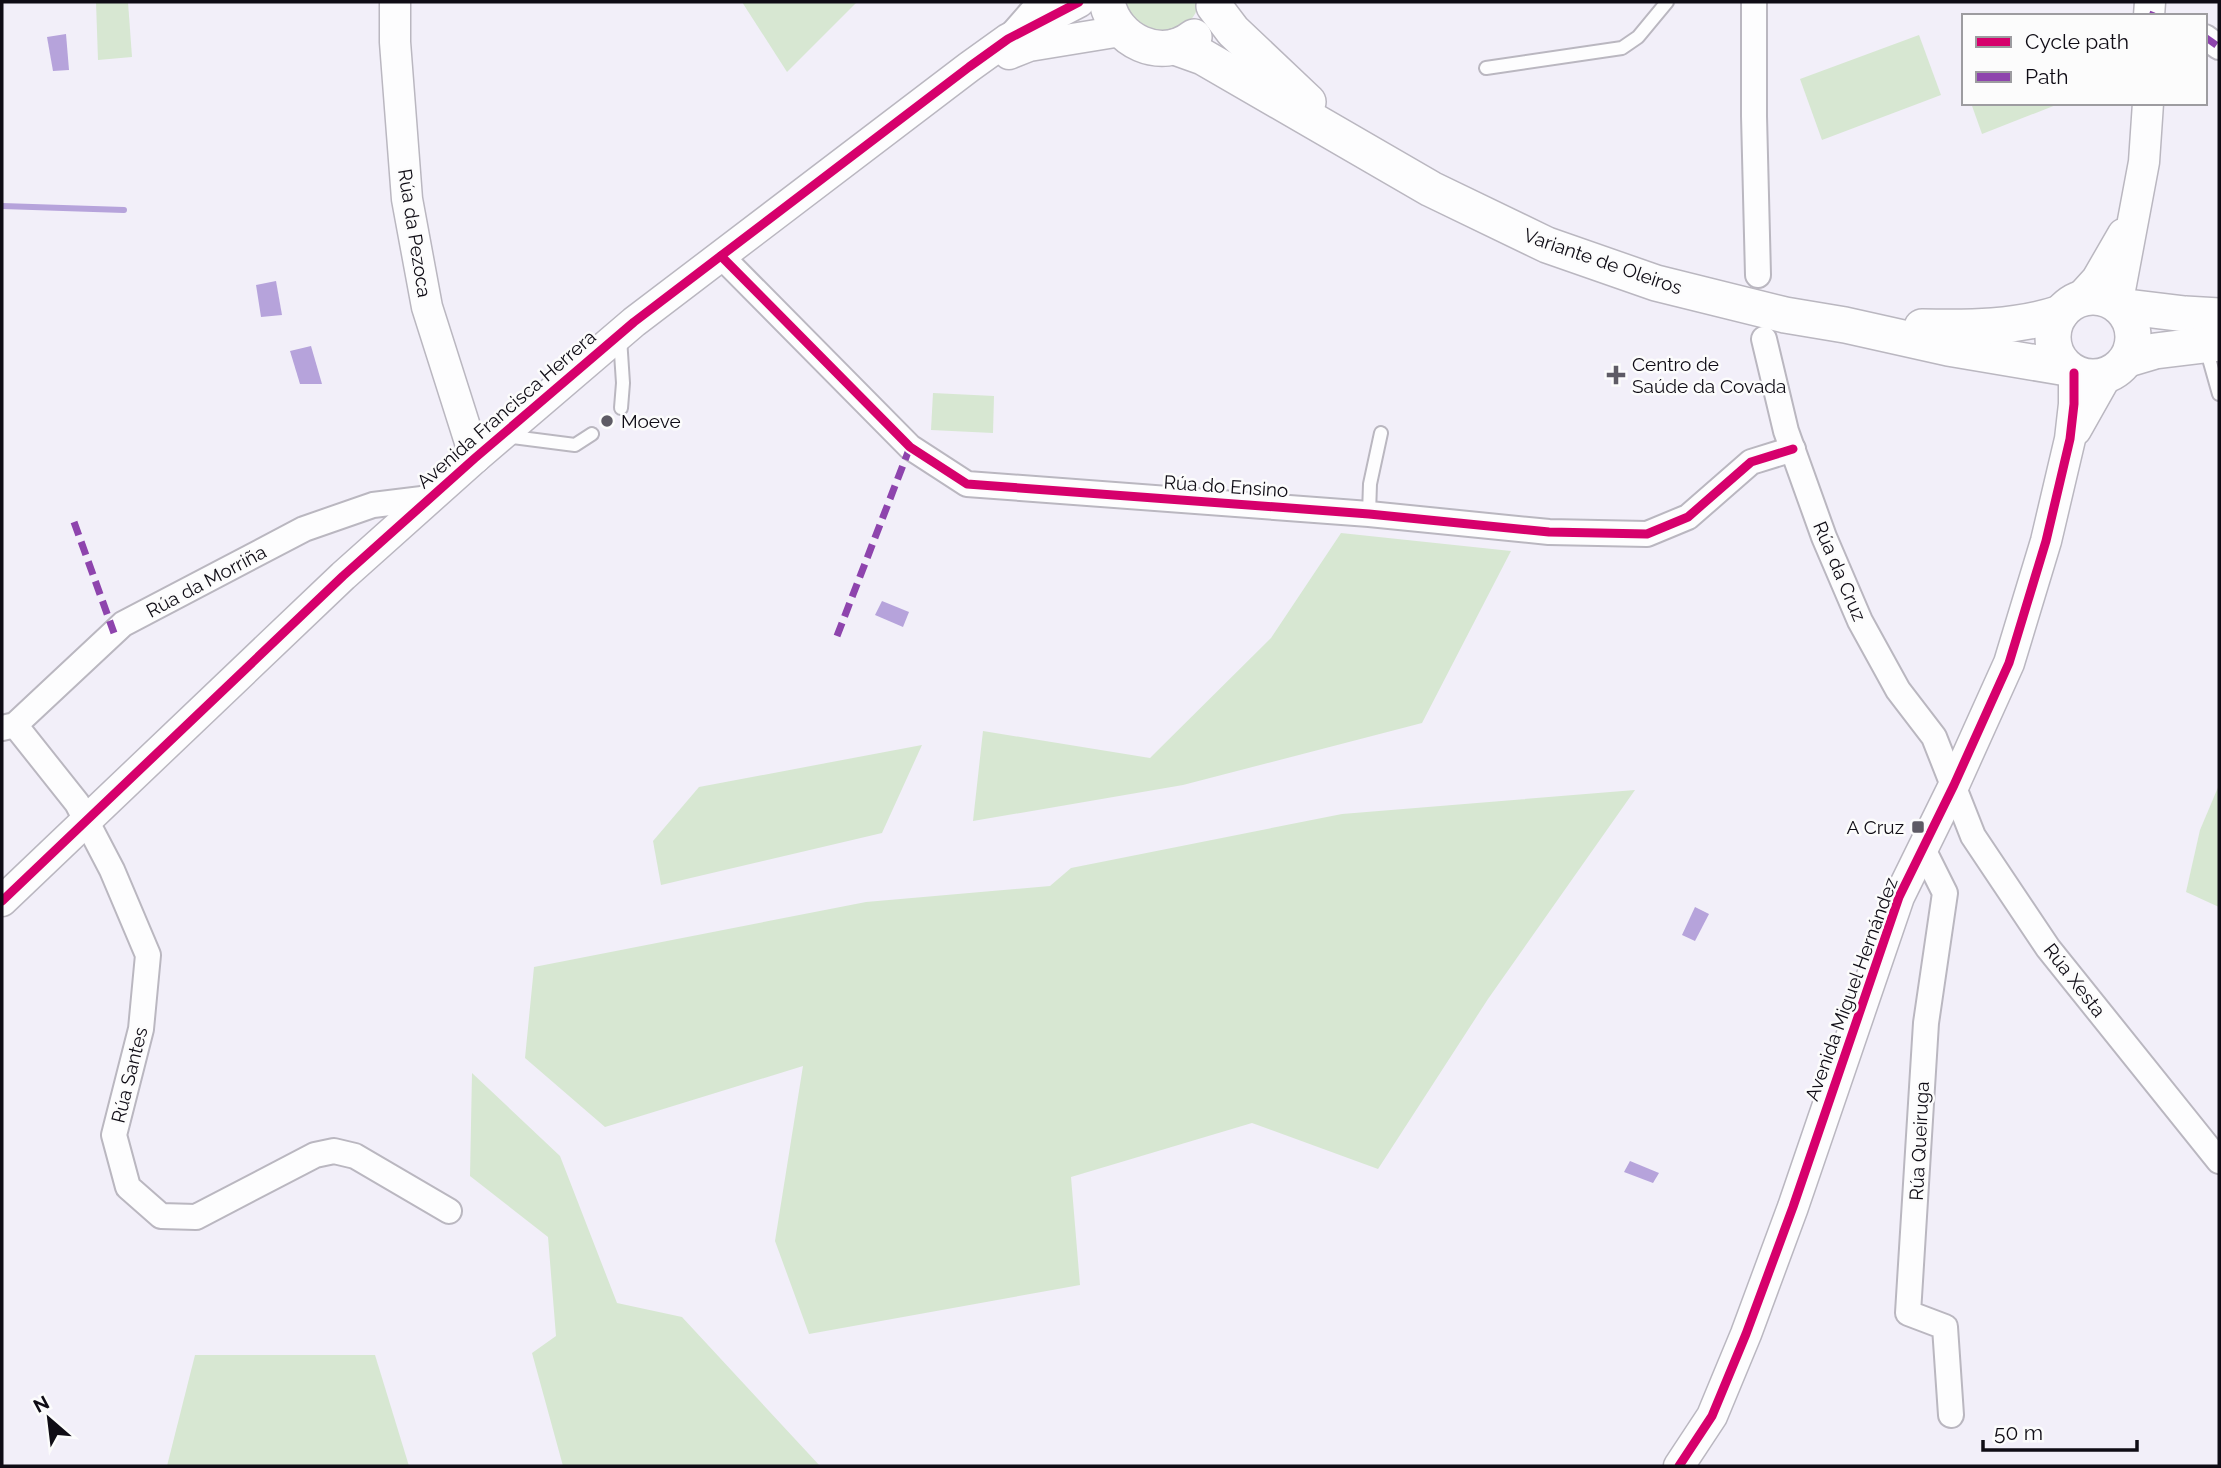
<svg xmlns="http://www.w3.org/2000/svg" width="2221" height="1468" font-family="Raleway,sans-serif">
	<rect width="100%" height="100%" fill="#f2eff9"/>
	<g fill="#d7e7d2">
		<path d="M 96,2 L 128,2 L 132,57 L 98,60 Z"/>
		<path d="M 742,2 L 857,2 L 787,72 Z"/>
		<path d="M 1125,2 L 1200,2 C 1188,44 1140,40 1125,2 Z"/>
		<path d="M 1919,35 L 1941,95 L 1822,140 L 1800,79 Z"/>
		<path d="M 1971,103 L 2061,103 L 1982,134 Z"/>
		<path d="M 933,393 L 994,396 L 993,433 L 931,430 Z"/>
		<path d="M 1341,533 L 1511,551 L 1422,723 L 1183,785 L 973,821 L 983,731 L 1150,758 L 1271,638 Z"/>
		<path d="M 922,745 L 882,833 L 661,885 L 653,841 L 699,787 Z"/>
		<path d="M 2219,785 L 2219,907 L 2186,892 L 2200,830 Z"/>
		<path d="M 1635,790 L 1488,999 L 1378,1169 L 1252,1123 L 1071,1177 L 1080,1285 L 809,1334 L 775,1241 L 803,1066 L 605,1127 L 525,1058 L 534,967 L 866,902 L 1050,886 L 1071,868 L 1342,814 Z"/>
		<path d="M 472,1073 L 560,1156 L 617,1303 L 682,1317 L 820,1466 L 563,1466 L 532,1353 L 556,1336 L 548,1237 L 470,1176 Z"/>
		<path d="M 195,1355 L 375,1355 L 409,1466 L 167,1466 Z"/>
	</g>
	<g fill="#b6a3db">
		<path d="M 66,34 L 69,70 L 53,71 L 47,37 Z"/>
		<path d="M 276,281 L 282,315 L 261,317 L 256,285 Z"/>
		<path d="M 311,346 L 322,384 L 300,384 L 290,351 Z"/>
		<path d="M 882,601 L 909,612 L 903,627 L 875,615 Z"/>
		<path d="M 1695,907 L 1709,914 L 1695,941 L 1682,935 Z"/>
		<path d="M 1630,1161 L 1659,1173 L 1653,1183 L 1624,1172 Z"/>
	</g>
	<g fill="none" stroke-linecap="round" stroke-linejoin="round">
		<path stroke="#b6a3db" stroke-width="6" d="M 2,206 L 124,210"/>
		<defs>
			<g id="service">
				<path d="M 1486,68 L 1622,48 L 1638,37 L 1667,2"/>
				<path d="M 620,338 L 623,383 L 621,408"/>
				<path d="M 2206,348 L 2219,394"/>
				<path d="M 505,436 L 575,445 L 592,434"/>
				<path d="M 1369,514 L 1370,484 L 1381,433"/>
			</g>
			<g id="minor">
				<path d="M 1754,2 L 1754,116 L 1758,275"/>
				<path d="M 1013,33 L 1040,2"/>
				<path d="M 2205,37 L 2219,47"/>
				<path d="M 721,256 L 910,447 L 967,484 L 1369,514 L 1549,532 L 1647,534 L 1688,517 L 1751,462 L 1793,449"/>
				<path d="M 1764,339 L 1786,431 L 1824,537 L 1860,621 L 1898,690 L 1934,737 L 1973,836 L 2048,948 L 2219,1161"/>
				<path d="M 15,725 L 77,803 L 112,870 L 148,955 L 141,1029 L 114,1135 L 128,1187 L 161,1216 L 196,1217 L 315,1155 L 334,1151 L 355,1156 L 449,1211"/>
				<path d="M 2,728 L 15,725 L 123,624 L 304,529 L 373,505 L 430,498"/>
				<path d="M 1923,849 L 1945,893 L 1926,1023 L 1908,1313 L 1945,1327 L 1951,1415"/>
			</g>
			<g id="tertiary">
				<path d="M 395,2 L 395,42 L 407,199 L 427,307 L 475,458"/>
				<path d="M 2149,16 L 2150,2"/>
				<path d="M 1009,54 L 1029,46 L 1121,31"/>
				<path d="M 2078,300 L 2097,279 L 2123,234"/>
				<path d="M 2113,302 L 2120,290 L 2144,162 L 2148,103"/>
				<path d="M 2076,430 L 2107,375"/>
				<path d="M 2,901 L 343,576 L 475,458 L 634,322 L 969,67 L 1008,39 L 1079,2"/>
				<path d="M 1679,1466 L 1712,1416 L 1746,1334 L 1793,1207 L 1899,897 L 1954,785 L 2009,663 L 2046,541 L 2070,439 L 2074,404 L 2074,373"/>
			</g>
			<g id="secondary">
				<path d="M 1107,2 C 1115,41 1161,63 1194,37"/>
				<path d="M 1214,6 L 1233,31 L 1308,102"/>
				<path d="M 1175,47 L 1203,57 L 1431,189 L 1547,245 L 1656,283 L 1785,315 L 1845,325 L 1948,348 L 2067,368"/>
				<circle cx="2093" cy="337" r="40"/>
				<path d="M 2119,306 L 2185,314 L 2219,316"/>
				<path d="M 1922,327 C 1970,328 2015,328 2061,313"/>
				<path d="M 2128,359 L 2155,351 L 2219,343"/>
			</g>
		</defs>
		<use href="#service" stroke="#bab7c0" stroke-width="16"/>
		<use href="#minor" stroke="#bab7c0" stroke-width="28"/>
		<use href="#tertiary" stroke="#bab7c0" stroke-width="33"/>
		<use href="#secondary" stroke="#bab7c0" stroke-width="38"/>
		<use href="#service" stroke="#fdfdfe" stroke-width="12"/>
		<use href="#minor" stroke="#fdfdfe" stroke-width="24"/>
		<use href="#tertiary" stroke="#fdfdfe" stroke-width="30"/>
		<use href="#secondary" stroke="#fdfdfe" stroke-width="35"/>
		<g stroke="#8e44ad" stroke-width="7" stroke-dasharray="14 7" stroke-linecap="butt">
			<path d="M 2149,14 L 2154,16"/>
			<path d="M 2205,37 L 2219,47"/>
			<path d="M 74,522 L 114,633"/>
			<path d="M 837,636 L 910,447"/>
		</g>
		<defs>
			<g id="cycleway">
				<path d="M 721,256 L 910,447 L 967,484 L 1369,514 L 1549,532 L 1647,534 L 1688,517 L 1751,462 L 1793,449"/>
				<path d="M 2,901 L 343,576 L 475,458 L 634,322 L 969,67 L 1008,39 L 1079,2"/>
				<path d="M 1679,1466 L 1712,1416 L 1746,1334 L 1793,1207 L 1899,897 L 1954,785 L 2009,663 L 2046,541 L 2070,439 L 2074,404 L 2074,373"/>
			</g>
		</defs>
		<use href="#cycleway" stroke="#fcfcfc" stroke-width="13"/>
		<use href="#cycleway" stroke="#d6006c" stroke-width="9"/>
	</g>
	<g fill="#5e5b65" stroke="#fcfcfc" stroke-width="2.5">
		<path d="M1612.5 364.5h7v7h7v7h-7v7h-7v-7h-7v-7h7z"/>
		<circle cx="607" cy="421" r="7"/>
		<rect x="1911" y="820" width="14" height="14" rx="3.5"/>
	</g>
	<g text-anchor="middle" stroke-width="5" stroke-linejoin="round" paint-order="stroke">
		<g font-size="19" fill="#0f0c15" stroke="#fcfcfc">
			<text transform="translate(415 233) rotate(81)" y="7">Rúa da Pezoca</text>
			<text transform="translate(1603 261) rotate(19)" y="7">Variante de Oleiros</text>
			<text transform="translate(506 409) rotate(-41)" y="7">Avenida Francisca Herrera</text>
			<text transform="translate(1226 486) rotate(4)" y="7">Rúa do Ensino</text>
			<text transform="translate(1840 571) rotate(67)" y="7">Rúa da Cruz</text>
			<text transform="translate(206 581) rotate(-28)" y="7">Rúa da Morriña</text>
			<text transform="translate(2075 980) rotate(52)" y="7">Rúa Xesta</text>
			<text transform="translate(1851 989) rotate(-70)" y="7">Avenida Miguel Hernández</text>
			<text transform="translate(129 1075) rotate(-76)" y="7">Rúa Santes</text>
			<text transform="translate(1919 1141) rotate(-87)" y="7">Rúa Queiruga</text>
		</g>
		<g font-size="19" fill="#0f0c15" stroke="#fcfcfc" text-anchor="start">
			<text x="1632" y="371">Centro de<tspan x="1632" dy="22">Saúde da Covada</tspan></text>
			<text x="621" y="428">Moeve</text>
			<text x="1904" y="834" text-anchor="end">A Cruz</text>
		</g>
	</g>
	<rect width="2221" height="1468" fill="none" stroke="#0f0c15" stroke-width="7"/>
	<rect x="1962" y="14" width="245" height="91" fill="#fcfcfc" stroke="#9d9ca0" stroke-width="2"/>
	<rect x="1976" y="37" width="35" height="10" fill="#d6006c" stroke="#9d9ca0" stroke-width="2"/>
	<text x="2025" y="49" font-size="21" fill="#0f0c15">Cycle path</text>
	<rect x="1976" y="72" width="35" height="10" fill="#8e44ad" stroke="#9d9ca0" stroke-width="2"/>
	<text x="2025" y="84" font-size="21" fill="#0f0c15">Path</text>
	<g transform="translate(49 1419) rotate(332)" stroke="#fcfcfc" stroke-width="5" paint-order="stroke">
	<path d="M0-5L12 26L0 18L-12 26Z" fill="#0f0c15"/>
	<text y="-10" font-size="19" font-weight="bold" text-anchor="middle" fill="#0f0c15">N</text>
	</g>
	<path d="M1983 1440v10h154v-10" fill="none" stroke="#0f0c15" stroke-width="3.5"/>
	<text x="1994" y="1440" font-size="21" fill="#0f0c15" stroke="#fcfcfc" stroke-width="5" paint-order="stroke">50 m</text>
</svg>
